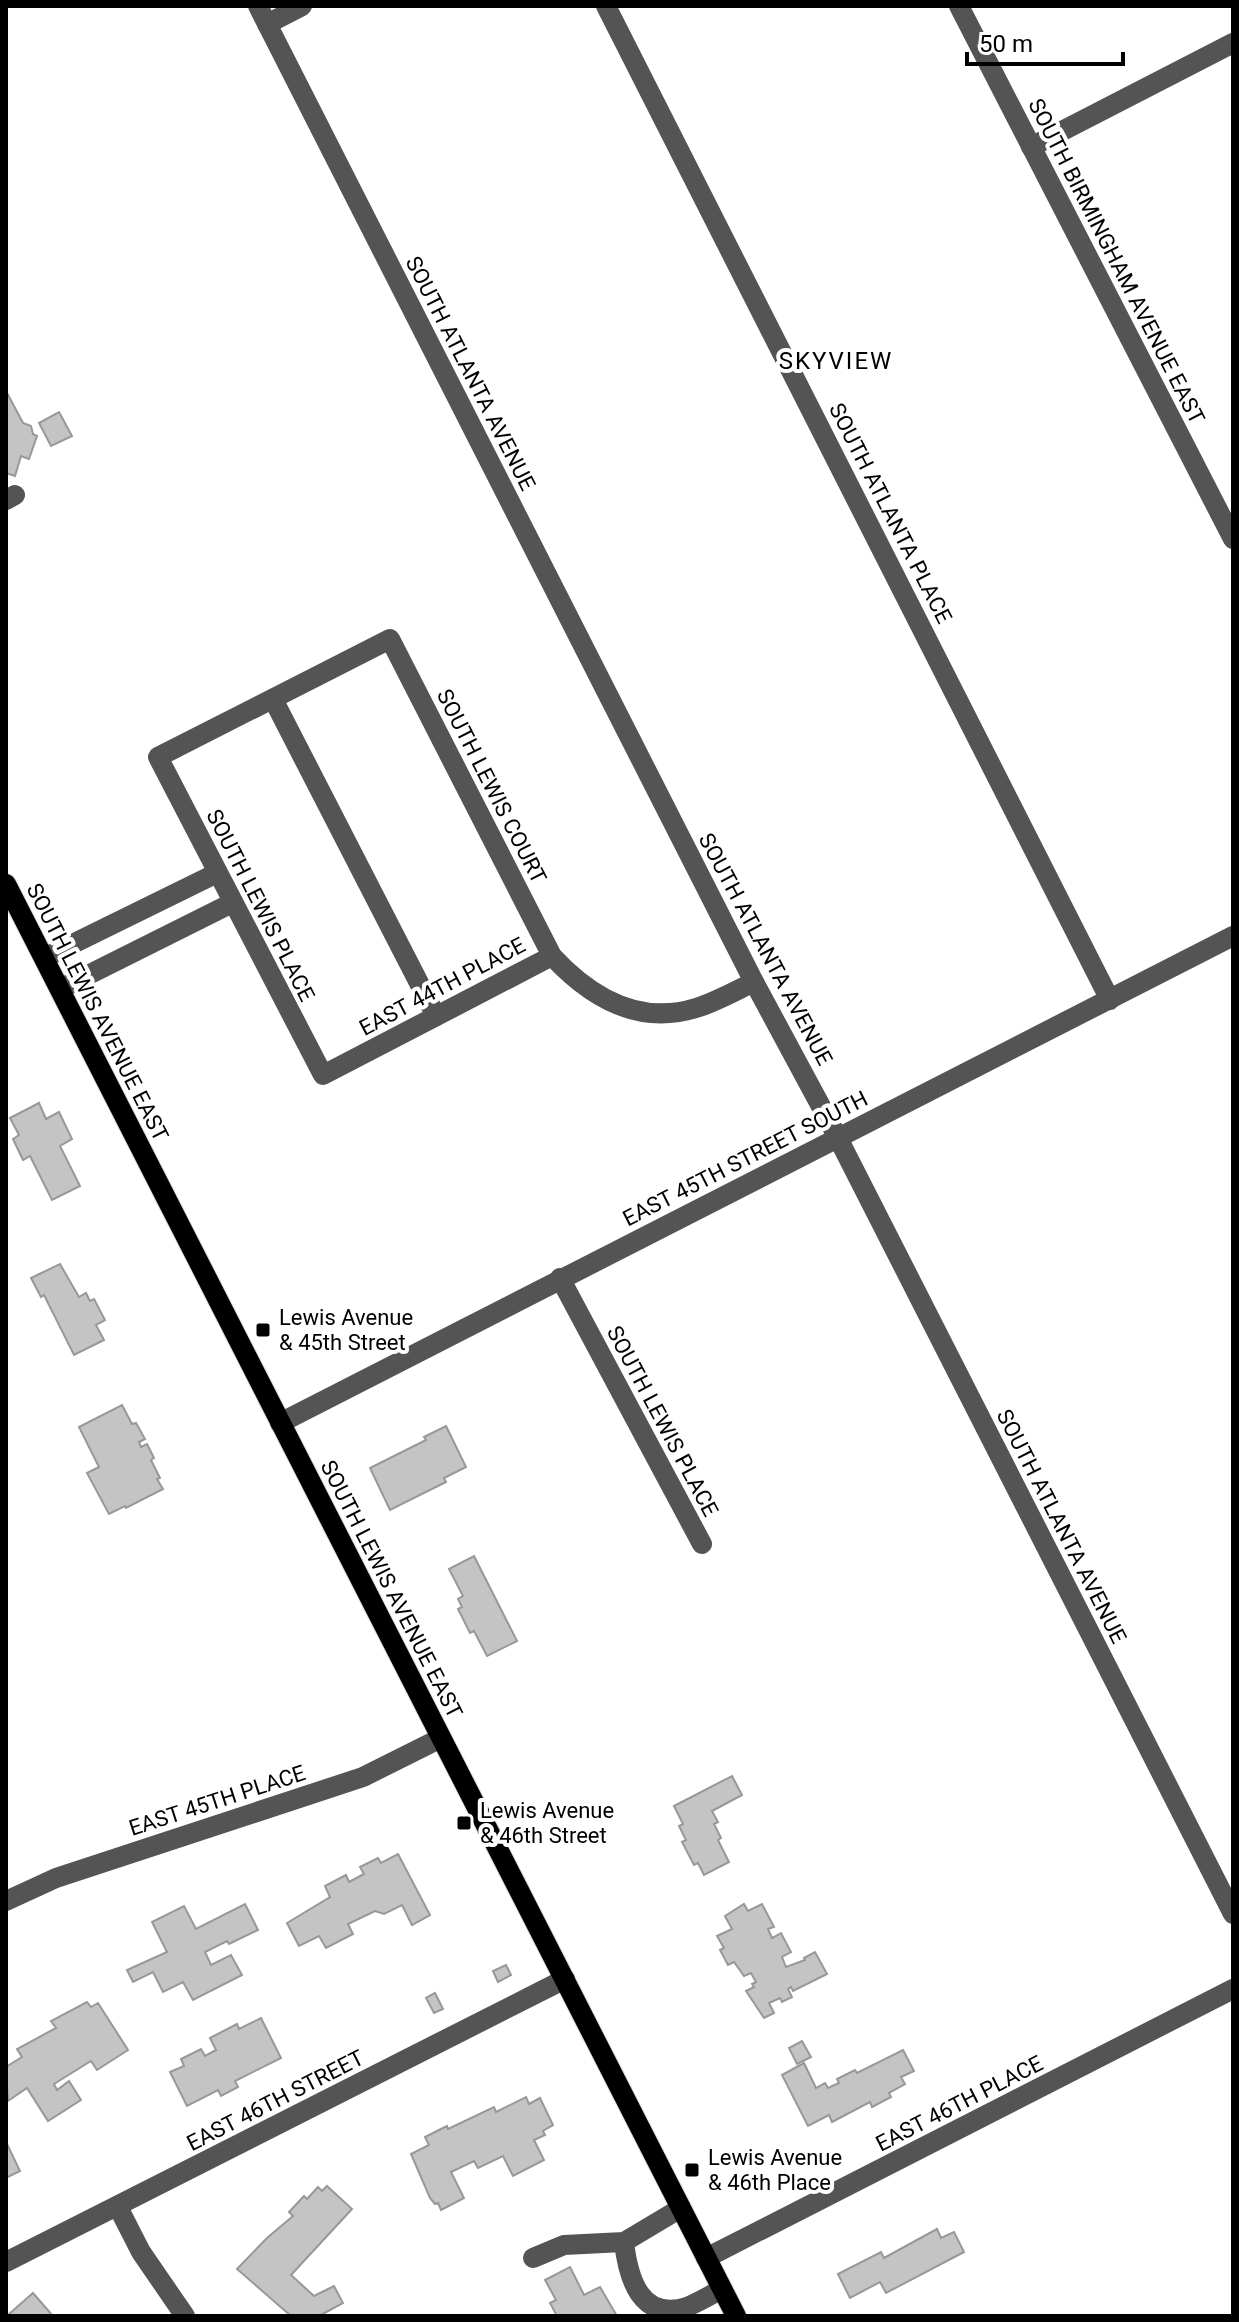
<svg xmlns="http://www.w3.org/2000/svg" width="1239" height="2322" font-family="Roboto,sans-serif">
	<rect width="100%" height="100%" fill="#fff"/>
	<g fill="#c4c4c4" stroke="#989898" stroke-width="2">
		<path d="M 6,391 L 23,423 L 31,426 L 33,434 L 37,436 L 29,459 L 21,456 L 15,476 L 6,473 Z"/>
		<path d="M 59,412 L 72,436 L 51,446 L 39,423 Z"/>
		<path d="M 39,1103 L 46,1119 L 59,1112 L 72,1139 L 60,1146 L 80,1186 L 52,1200 L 30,1156 L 23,1160 L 13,1139 L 19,1135 L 10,1118 Z"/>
		<path d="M 60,1264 L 79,1297 L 86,1293 L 90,1301 L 94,1299 L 105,1320 L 96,1325 L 104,1340 L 74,1355 L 44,1295 L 41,1297 L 31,1278 Z"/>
		<path d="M 122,1405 L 132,1424 L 136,1423 L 145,1439 L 139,1442 L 141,1447 L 147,1444 L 154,1458 L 151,1460 L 160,1478 L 157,1479 L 163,1489 L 126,1508 L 125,1506 L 109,1514 L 87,1473 L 99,1467 L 79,1427 Z"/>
		<path d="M 446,1426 L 466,1467 L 444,1478 L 446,1482 L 390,1510 L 370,1468 L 426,1440 L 424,1437 Z"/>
		<path d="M 474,1556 L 517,1641 L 487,1656 L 474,1631 L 470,1633 L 458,1609 L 462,1607 L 458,1599 L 463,1596 L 449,1569 Z"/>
		<path d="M 732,1776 L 742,1795 L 712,1811 L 718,1822 L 714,1824 L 721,1838 L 718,1840 L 729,1862 L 704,1875 L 698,1863 L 694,1865 L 682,1842 L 686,1840 L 679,1826 L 683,1824 L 674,1806 Z"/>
		<path d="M 398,1854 L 430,1915 L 412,1925 L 402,1905 L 384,1914 L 375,1911 L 348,1924 L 353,1934 L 326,1948 L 319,1936 L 299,1946 L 287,1923 L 330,1897 L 325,1886 L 346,1875 L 349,1882 L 364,1874 L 360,1867 L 378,1858 L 381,1863 Z"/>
		<path d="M 245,1904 L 258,1930 L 229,1944 L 227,1941 L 205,1952 L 211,1965 L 231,1955 L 242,1975 L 193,2000 L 183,1982 L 163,1992 L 153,1972 L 133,1982 L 127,1970 L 167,1952 L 152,1922 L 184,1906 L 196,1929 Z"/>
		<path d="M 744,1904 L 748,1911 L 762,1904 L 774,1927 L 768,1929 L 772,1938 L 781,1933 L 791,1952 L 782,1957 L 786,1967 L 805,1960 L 804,1958 L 815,1952 L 827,1974 L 793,1991 L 791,1987 L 788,1989 L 792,1997 L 782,2002 L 780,1998 L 769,2003 L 774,2013 L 764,2018 L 746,1991 L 754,1987 L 752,1984 L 756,1982 L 751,1973 L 744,1976 L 734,1962 L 728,1965 L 720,1950 L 724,1948 L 717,1936 L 732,1929 L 725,1916 Z"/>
		<path d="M 506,1965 L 511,1975 L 498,1982 L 493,1971 Z"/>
		<path d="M 435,1993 L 443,2009 L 434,2013 L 426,1998 Z"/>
		<path d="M 87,2002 L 91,2007 L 98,2003 L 128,2050 L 97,2070 L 91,2061 L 54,2084 L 57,2090 L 69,2081 L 81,2100 L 48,2121 L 27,2088 L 8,2101 L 6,2067 L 22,2057 L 17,2049 L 56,2028 L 51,2021 Z"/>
		<path d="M 261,2018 L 281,2058 L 235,2081 L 238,2087 L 221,2096 L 218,2090 L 187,2106 L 170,2072 L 184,2066 L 181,2059 L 201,2049 L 205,2056 L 216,2050 L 210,2038 L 237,2024 L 239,2029 Z"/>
		<path d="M 802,2041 L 811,2057 L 797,2064 L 789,2048 Z"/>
		<path d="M 903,2050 L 914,2071 L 901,2077 L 905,2084 L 889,2093 L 891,2097 L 872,2107 L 870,2102 L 832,2122 L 829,2115 L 808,2126 L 782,2075 L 804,2063 L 816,2088 L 825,2083 L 828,2088 L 839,2083 L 837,2079 L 855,2070 L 857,2073 Z"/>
		<path d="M 526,2097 L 529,2104 L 540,2098 L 553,2125 L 543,2131 L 545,2135 L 534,2140 L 544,2160 L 513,2176 L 503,2156 L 478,2168 L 474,2161 L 451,2172 L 464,2198 L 441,2210 L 438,2203 L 435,2204 L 430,2198 L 411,2154 L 429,2145 L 425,2137 L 447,2126 L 448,2129 L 494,2107 L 496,2112 Z"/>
		<path d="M 6,2142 L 20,2171 L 6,2178 Z"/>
		<path d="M 327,2186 L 352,2209 L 291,2275 L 314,2296 L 334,2286 L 343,2303 L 319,2316 L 291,2316 L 237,2269 L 267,2238 L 293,2216 L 289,2212 L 304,2196 L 307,2199 L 318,2187 L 322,2191 Z"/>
		<path d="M 937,2229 L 941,2238 L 954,2232 L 964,2252 L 886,2293 L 880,2282 L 850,2298 L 838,2274 L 881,2252 L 884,2258 Z"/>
		<path d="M 570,2267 L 584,2295 L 600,2287 L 617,2316 L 557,2316 L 550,2303 L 556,2300 L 545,2280 Z"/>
		<path d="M 33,2293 L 53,2316 L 11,2316 L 9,2314 Z"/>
	</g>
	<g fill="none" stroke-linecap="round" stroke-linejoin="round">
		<defs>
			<path id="major" d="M 6,884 L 736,2316"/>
		</defs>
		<use href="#major" stroke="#dbdbdb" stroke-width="22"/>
		<g stroke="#545454" stroke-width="20">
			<path d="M 258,6 L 754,982 L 838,1138 L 1233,1914"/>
			<path d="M 606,6 L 1110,1000"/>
			<path d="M 959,6 L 1233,539"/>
			<path d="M 267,24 L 302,6"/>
			<path d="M 1031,147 L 1233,43"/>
			<path d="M 6,500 L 15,495"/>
			<path d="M 273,699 L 436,1016"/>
			<path d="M 552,956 L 323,1075 L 158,757 L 390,639 L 552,956 C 590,997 638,1026 696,1008 C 716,1002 735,991 754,982"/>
			<path d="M 44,958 L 217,873"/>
			<path d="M 60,989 L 232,903"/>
			<path d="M 560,1278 L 702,1544"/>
			<path d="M 280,1423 L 1233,936"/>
			<path d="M 6,1901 L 56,1878 L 363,1777 L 441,1738"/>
			<path d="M 118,2207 L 141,2252 L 185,2316"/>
			<path d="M 624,2242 C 628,2277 640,2322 687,2307 C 699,2302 711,2295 722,2289"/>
			<path d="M 533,2258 L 564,2245 L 624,2242 L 681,2208"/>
			<path d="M 706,2258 L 1233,1989"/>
			<path d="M 6,2262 L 565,1979"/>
		</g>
		<use href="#major" stroke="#000" stroke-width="20"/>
	</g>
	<g fill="#000" stroke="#fff" stroke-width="3">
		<rect x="255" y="1322" width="16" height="16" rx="4"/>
		<rect x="456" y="1815" width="16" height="16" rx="4"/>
		<rect x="684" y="2162" width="16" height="16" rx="4"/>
	</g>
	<g text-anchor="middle" stroke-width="8" stroke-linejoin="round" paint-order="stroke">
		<g font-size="22" fill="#000" stroke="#fff">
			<text transform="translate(1117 261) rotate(63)" y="8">SOUTH BIRMINGHAM AVENUE EAST</text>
			<text transform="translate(471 373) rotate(63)" y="8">SOUTH ATLANTA AVENUE</text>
			<text transform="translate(891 513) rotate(63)" y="8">SOUTH ATLANTA PLACE</text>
			<text transform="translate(492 786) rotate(63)" y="8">SOUTH LEWIS COURT</text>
			<text transform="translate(261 905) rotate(63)" y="8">SOUTH LEWIS PLACE</text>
			<text transform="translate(766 949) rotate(62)" y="8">SOUTH ATLANTA AVENUE</text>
			<text transform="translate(442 986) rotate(-28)" y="8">EAST 44TH PLACE</text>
			<text transform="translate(98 1012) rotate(63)" y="8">SOUTH LEWIS AVENUE EAST</text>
			<text transform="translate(745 1158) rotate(-27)" y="8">EAST 45TH STREET SOUTH</text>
			<text transform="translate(663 1421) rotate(62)" y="8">SOUTH LEWIS PLACE</text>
			<text transform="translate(1062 1526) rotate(63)" y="8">SOUTH ATLANTA AVENUE</text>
			<text transform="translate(392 1589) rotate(63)" y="8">SOUTH LEWIS AVENUE EAST</text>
			<text transform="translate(217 1800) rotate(-18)" y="8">EAST 45TH PLACE</text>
			<text transform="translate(275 2100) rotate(-27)" y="8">EAST 46TH STREET</text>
			<text transform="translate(959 2103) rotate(-27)" y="8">EAST 46TH PLACE</text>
		</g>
		<g font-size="22" fill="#000" stroke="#fff" text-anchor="start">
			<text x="279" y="1325">Lewis Avenue<tspan x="279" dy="25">&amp; 45th Street</tspan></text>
			<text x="480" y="1818">Lewis Avenue<tspan x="480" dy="25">&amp; 46th Street</tspan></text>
			<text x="708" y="2165">Lewis Avenue<tspan x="708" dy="25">&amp; 46th Place</tspan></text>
		</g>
		<g font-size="24" letter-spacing="2" fill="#000" stroke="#fff">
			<text x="836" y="369">SKYVIEW</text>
		</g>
	</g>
	<rect width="1239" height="2322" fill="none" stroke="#000000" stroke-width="16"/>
	<path d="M967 52v12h156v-12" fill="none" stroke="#000000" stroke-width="4"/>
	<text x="979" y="52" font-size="24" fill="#000000" stroke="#ffffff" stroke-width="6" paint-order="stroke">50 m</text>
</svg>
